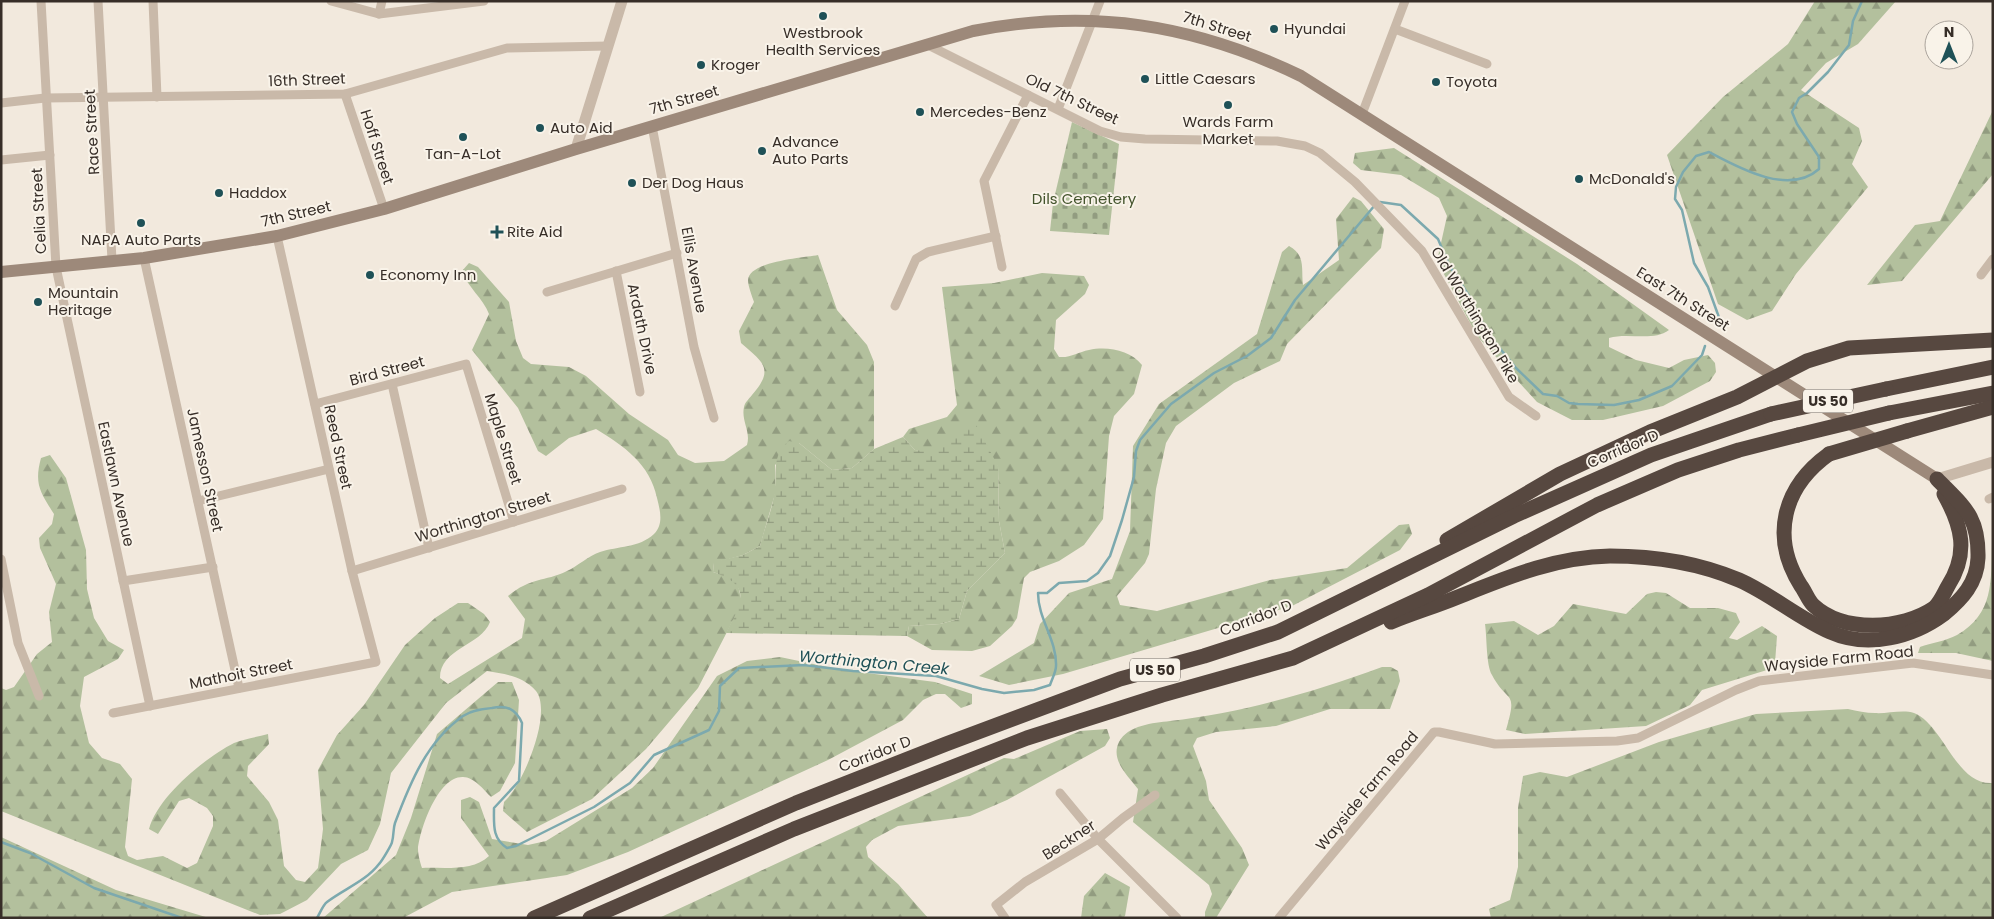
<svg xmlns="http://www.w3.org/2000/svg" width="1994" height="919" font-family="Poppins,sans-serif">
	<defs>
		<pattern id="forest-firs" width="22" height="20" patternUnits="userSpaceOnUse" patternTransform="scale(1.25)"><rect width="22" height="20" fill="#b3c09d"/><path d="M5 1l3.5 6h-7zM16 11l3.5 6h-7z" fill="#929c80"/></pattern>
		<pattern id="wetland-marsh" width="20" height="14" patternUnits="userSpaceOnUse" patternTransform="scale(1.25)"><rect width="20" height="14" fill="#b3c09d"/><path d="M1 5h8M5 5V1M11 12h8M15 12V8" fill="none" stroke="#929c80"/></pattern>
		<pattern id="cemetery-stones" width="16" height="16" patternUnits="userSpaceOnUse" patternTransform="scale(1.25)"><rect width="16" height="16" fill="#b3c09d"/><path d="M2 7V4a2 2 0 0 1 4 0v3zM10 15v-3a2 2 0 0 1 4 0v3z" fill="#929c80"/></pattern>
	</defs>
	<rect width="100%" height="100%" fill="#f2e9dd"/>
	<g fill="url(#forest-firs)">
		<path d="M 1815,1 L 1896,1 L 1858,44 L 1826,63 L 1801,90 L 1859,128 L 1862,141 L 1852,164 L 1868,187 L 1796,274 L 1772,311 L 1747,320 L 1718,304 L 1667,155 L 1723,97 L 1788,44 Z"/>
		<path d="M 1993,110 L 1993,174 L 1902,281 L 1867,285 L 1915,225 L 1940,221 Z"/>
		<path d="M 1394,148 L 1577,264 L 1669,330 C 1653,342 1628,332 1609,338 L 1609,347 L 1636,360 L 1669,368 L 1684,360 L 1708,355 L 1715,363 L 1716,372 L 1710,381 L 1663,406 L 1603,420 L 1572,420 L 1537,402 L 1477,336 L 1437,261 L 1447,216 L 1439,198 L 1401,175 L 1361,170 L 1353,163 L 1355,153 Z"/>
		<path d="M 1353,197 L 1361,201 L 1384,229 L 1381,248 L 1287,344 L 1280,361 L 1234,383 L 1176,426 L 1166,443 L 1156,489 L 1149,554 L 1145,563 L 1117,596 L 1120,605 L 1157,611 L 1270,580 L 1347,568 L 1399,525 L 1409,524 L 1412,534 L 1400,550 L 1292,606 L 1063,674 L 1009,685 L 979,676 L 1034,643 L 1040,624 L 1069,593 L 1112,579 L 1130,531 L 1133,446 L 1159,404 L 1257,334 L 1282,252 L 1289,246 C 1306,255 1301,269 1303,285 L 1339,260 L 1336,219 Z"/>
		<path d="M 818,255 L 837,310 L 867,345 L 874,362 L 874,449 L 852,468 L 832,470 L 799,443 L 775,465 L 775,494 L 760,546 L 743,555 L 714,563 L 713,572 L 731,578 L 738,585 L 742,603 L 698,688 L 646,749 L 592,799 L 527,832 L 503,811 L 504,802 C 523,785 553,713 536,691 C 523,676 505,674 487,671 L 446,703 L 391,773 L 380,824 L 368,850 L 341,864 L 307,900 L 280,914 L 260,915 L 1,811 L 1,688 L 6,690 L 14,687 L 37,654 L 52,642 L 49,612 L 56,584 L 40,548 L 39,538 L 52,524 L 54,514 C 40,492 34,484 41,458 L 50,455 L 66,478 L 86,550 L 87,589 L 94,618 L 108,641 L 124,650 L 118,659 L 84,677 L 80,706 L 89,743 L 102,758 L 120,764 L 132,779 L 125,847 L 128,856 L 137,860 L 163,856 L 187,868 L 197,863 L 213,826 L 213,816 L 207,808 L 189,798 L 179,801 L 158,834 L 149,829 C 158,796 205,758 234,743 C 244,739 257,737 268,734 L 269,744 L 248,766 L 247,776 L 269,802 L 278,820 L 284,866 L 296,880 L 305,882 L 318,868 L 323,829 L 318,770 L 337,735 L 364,705 L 405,645 L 435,618 L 458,603 L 468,603 L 484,614 L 490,622 C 481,646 440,648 440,678 L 448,684 L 522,638 L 525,619 L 508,596 C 531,577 544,582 567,571 C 578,566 588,556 600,552 C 618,546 639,548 654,534 C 664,524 660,510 657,498 C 650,464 624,446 596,429 L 569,438 L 546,456 L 538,451 L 518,408 L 472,350 L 489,314 C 483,298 468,288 462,271 L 469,263 L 478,267 L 509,302 L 516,341 L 523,358 L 531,364 L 569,367 L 586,376 L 629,414 L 668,440 L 678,455 L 695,463 L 724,461 L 747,445 C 751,431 741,421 744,407 C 745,402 749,399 752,395 C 775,369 763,362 741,343 L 739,331 L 754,302 C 752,296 748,286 748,280 C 749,261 803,258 818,255 Z"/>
		<path d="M 1042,273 L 1084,276 L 1089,285 L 1085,294 L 1056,320 L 1054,349 L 1059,357 C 1071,358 1078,352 1089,350 C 1107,346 1130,350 1142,365 L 1134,394 L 1114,416 L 1109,436 L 1103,519 L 1084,545 L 1059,561 L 1030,572 L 1024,578 L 1017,618 L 1012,626 L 990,646 L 972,651 L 932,650 L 907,636 L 909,626 L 940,624 L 959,619 L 967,591 L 1005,553 L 999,521 L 998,466 L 915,450 L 903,437 L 909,429 L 947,417 L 957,405 L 942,287 L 994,283 Z"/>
		<path d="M 1992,543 L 1993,661 L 1956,653 L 1918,653 L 1920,647 C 1931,643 1946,641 1957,635 C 1994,614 1991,581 1992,543 Z"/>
		<path d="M 1656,592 L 1666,593 L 1690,608 L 1718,608 L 1736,613 L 1740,622 L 1729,638 L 1737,640 L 1762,626 L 1777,636 L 1775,663 L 1767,670 L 1702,690 L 1690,705 L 1646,726 L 1525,734 L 1506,730 C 1518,688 1508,705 1492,675 C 1486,665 1487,637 1485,624 L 1514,621 L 1538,635 L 1554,626 L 1573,604 L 1626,614 L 1647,594 Z"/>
		<path d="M 780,657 L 837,669 L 935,682 L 972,694 L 972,704 L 961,708 L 945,694 L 936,694 L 923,700 L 903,720 L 828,760 L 628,852 L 567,875 L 452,892 L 403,918 L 323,918 L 396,855 L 411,818 L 437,734 L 498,682 L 512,682 L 519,700 L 515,763 L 500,791 L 491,797 C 484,790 474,777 463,777 C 438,776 420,829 418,849 C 418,854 420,862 422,868 C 443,867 473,872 489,856 L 461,818 L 461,800 L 470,797 L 479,802 L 492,839 L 528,845 L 546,841 L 632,788 L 653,768 L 717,676 L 747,661 Z"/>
		<path d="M 1382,667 L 1391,667 L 1398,671 L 1400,681 L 1390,709 L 1330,709 L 1276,726 L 1216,732 L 1197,738 L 1193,746 L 1206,781 L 1209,800 L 1242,848 L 1249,865 L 1216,918 L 1205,918 L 1205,912 L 1212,894 L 1209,885 L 1133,822 L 1138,789 C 1128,776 1110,760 1119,742 C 1128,725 1153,723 1170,721 C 1242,713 1314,692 1382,667 Z"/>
		<path d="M 1848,709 C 1857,711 1866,713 1875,713 C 1886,714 1903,709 1914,713 C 1944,725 1956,786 1993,783 L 1993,918 L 1491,918 L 1489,909 L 1510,900 L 1518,867 L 1518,808 L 1523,776 L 1540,772 L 1567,777 L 1659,742 L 1756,714 Z"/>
		<path d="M 1107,729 L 1110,738 L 1105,746 L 1007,800 L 970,816 L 898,826 L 872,840 L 866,847 L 868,857 L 898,884 L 928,918 L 659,918 L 1004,758 L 1014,759 L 1080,731 Z"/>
		<path d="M 1,837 L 116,890 L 209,918 L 1,918 Z"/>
		<path d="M 1105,873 L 1130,887 L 1125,916 L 1123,918 L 1081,918 L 1084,896 Z"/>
	</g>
	<path fill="url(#wetland-marsh)" d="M 974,421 L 998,466 L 999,521 L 1005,553 L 967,591 L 959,619 L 940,624 L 909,626 L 907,636 L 726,633 C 742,602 753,586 713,572 L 714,562 L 743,555 L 760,546 C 764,529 771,513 774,496 C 778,475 770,456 789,441 L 799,443 L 832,470 L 852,468 L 874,449 L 903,437 L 915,450 L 935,452 Z"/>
	<path fill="url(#cemetery-stones)" d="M 1072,122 L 1119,144 L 1109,235 L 1050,231 L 1053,203 Z"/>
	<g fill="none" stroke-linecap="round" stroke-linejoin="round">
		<g stroke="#7ca9ae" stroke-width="2.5">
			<path d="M 1380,202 L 1401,205 L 1438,239 L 1449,265 L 1469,296 L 1488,334 L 1516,368 L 1543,394 L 1557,396 L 1569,403 L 1578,404 L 1614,405 L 1639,400 L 1672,386 L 1702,355 L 1705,346"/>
			<path d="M 1721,323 L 1708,287 L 1694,263 L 1682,210 L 1675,199 L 1676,187 L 1683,172 L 1696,156 L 1709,152 C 1739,168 1789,196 1819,169 L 1819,157 L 1797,124 L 1792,112 L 1799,98 L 1807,93 L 1828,72 L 1849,45 L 1853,21 L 1862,1"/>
			<path d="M 1,842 L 30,853 L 94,888 L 182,918"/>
			<path d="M 317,918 C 320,913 323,905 327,902 C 344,889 366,881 379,864 C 382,861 392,844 392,842 C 394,835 393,829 395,823 C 410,783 427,741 463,716 C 472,710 483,709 492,708 C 507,705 516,709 522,723 L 519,781 L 494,808 C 494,825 492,838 507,848 L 516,846 L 594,807 L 630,783 L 654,755 L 709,730 L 719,711 L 720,686 L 739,668 L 804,665 L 853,671 L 936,676 L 982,689 L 1004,693 L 1034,690 L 1050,685 C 1052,679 1056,672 1056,666 C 1057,640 1038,619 1038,593 L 1047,593 L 1059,583 L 1087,581 L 1098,573 L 1110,556 L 1122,520 L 1134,477 L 1136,451 L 1140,440 L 1171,404 L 1214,373 L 1247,356 L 1271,338 L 1295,300 L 1375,205"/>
		</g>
		<g stroke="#c9b9a9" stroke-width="9">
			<path d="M 41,1 L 56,267 L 150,706"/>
			<path d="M 98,1 L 112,260"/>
			<path d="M 153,1 L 157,97"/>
			<path d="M 331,1 L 379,14 L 484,1"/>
			<path d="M 379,14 L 382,1"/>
			<path d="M 1395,29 L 1487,64"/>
			<path d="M 926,44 L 1100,131 L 1121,137 L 1145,139 L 1277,141 L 1305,146 L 1320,153 L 1355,182 L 1422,251 L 1509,397 L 1536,416"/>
			<path d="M 345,94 L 384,209"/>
			<path d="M 1,103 L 45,98 L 345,94 L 507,48 L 608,46"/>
			<path d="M 1058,109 L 1100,1"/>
			<path d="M 1362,114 L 1405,1"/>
			<path d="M 652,126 L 694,347 L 714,418"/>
			<path d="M 1,160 L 50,155"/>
			<path d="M 144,258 L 239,688"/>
			<path d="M 1002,267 L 984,181 L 1028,95"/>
			<path d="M 616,271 L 640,392"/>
			<path d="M 1981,275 L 1993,259"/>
			<path d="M 547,292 L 677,253"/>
			<path d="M 895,306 L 916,259 L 928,252 L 996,236"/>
			<path d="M 392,384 L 429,548"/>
			<path d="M 315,404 L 466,364 L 514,522"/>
			<path d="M 1989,499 L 1993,497"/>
			<path d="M 198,501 L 329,469"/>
			<path d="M 1,559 L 18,643 L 39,696"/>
			<path d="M 352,571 L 622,489"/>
			<path d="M 123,581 L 213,567"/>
			<path d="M 113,713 L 376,662 L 352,571 L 277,236"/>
			<path d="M 1060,793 L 1098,839 L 1177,918"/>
			<path d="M 1005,918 L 996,905 L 1025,882 L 1098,839 L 1123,818 L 1155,795"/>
			<path d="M 1279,918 L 1434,732 L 1439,732 L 1495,744 L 1617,741 L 1638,738 L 1736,690 L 1759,681 L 1913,663 L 1993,675"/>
		</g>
		<g stroke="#c9b9a9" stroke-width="11">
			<path d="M 576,149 L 622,1"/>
			<path d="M 1937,479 L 1993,462"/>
		</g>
		<path stroke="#9d897a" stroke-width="12" d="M 1,272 L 144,258 L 277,236 L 384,209 L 576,149 L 973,31 C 1091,8 1193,24 1301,76 L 1937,479"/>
		<g stroke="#574840" stroke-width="15">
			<path d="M 1886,389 L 1993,367"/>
			<path d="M 1889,413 L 1993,393"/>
			<path d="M 1907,431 L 1993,407"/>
			<path d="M 1829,454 C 1783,487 1770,537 1801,586 C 1805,591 1808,600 1813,605 C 1843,633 1902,630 1934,608 C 1940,603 1944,593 1948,586 C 1969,553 1962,526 1944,494"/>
			<path d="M 1447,540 L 1560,474 L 1650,432 L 1737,397 L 1807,361 L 1849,348 L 1993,340"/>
			<path d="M 1391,622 C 1413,613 1436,606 1458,597 C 1508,577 1555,557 1610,556 C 1653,556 1699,563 1739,580 C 1771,594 1798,618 1830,632 C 1868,649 1913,637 1944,614 C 1962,599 1977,583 1978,558 C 1979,516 1964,507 1937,479"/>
			<path d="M 534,918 L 796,803 L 946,744 L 1120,679 L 1204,656 L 1278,632 L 1514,516 L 1651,455 L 1771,414"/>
			<path d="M 590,918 L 794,829 L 1027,738 L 1162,695 L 1293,658 L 1428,595 L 1597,505 L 1678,470 L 1739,450 L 1798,435"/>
		</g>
		<g stroke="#574840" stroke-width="15">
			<path d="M 1771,414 L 1886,389"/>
			<path d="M 1798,435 L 1889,413"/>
			<path d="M 1829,454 L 1907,431"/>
		</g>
	</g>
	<g fill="#1f5157" stroke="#f9f3e9" stroke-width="2">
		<circle cx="823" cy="16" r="5"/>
		<circle cx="1274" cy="29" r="5"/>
		<circle cx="701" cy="65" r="5"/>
		<circle cx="1145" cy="79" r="5"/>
		<circle cx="1436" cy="82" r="5"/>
		<circle cx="1228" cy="105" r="5"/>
		<circle cx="920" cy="112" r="5"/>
		<circle cx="540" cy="128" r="5"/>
		<circle cx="463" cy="137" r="5"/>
		<circle cx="762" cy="151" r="5"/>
		<circle cx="1579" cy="179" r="5"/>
		<circle cx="632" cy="183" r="5"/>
		<circle cx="219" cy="193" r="5"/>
		<circle cx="141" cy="223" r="5"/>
		<path d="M494.5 224.5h5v5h5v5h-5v5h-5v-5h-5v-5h5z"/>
		<circle cx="370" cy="275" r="5"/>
		<circle cx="38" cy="302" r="5"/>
	</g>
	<g text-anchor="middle" stroke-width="4" stroke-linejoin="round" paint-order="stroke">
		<g fill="#f9f3e9" stroke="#716962" stroke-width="1">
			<rect x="1803" y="389.5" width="50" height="23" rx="4"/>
			<rect x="1130" y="658.5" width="50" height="23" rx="4"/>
		</g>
		<g font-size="14" font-weight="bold" fill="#372e28">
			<text x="1828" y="406">US 50</text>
			<text x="1155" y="675">US 50</text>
		</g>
		<g font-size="15" fill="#372e28" stroke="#f9f3e9">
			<text transform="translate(1217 27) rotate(17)" y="5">7th Street</text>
			<text transform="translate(307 80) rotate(-2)" y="5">16th Street</text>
			<text transform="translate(1072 99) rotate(25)" y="5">Old 7th Street</text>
			<text transform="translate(684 100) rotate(-16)" y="5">7th Street</text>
			<text transform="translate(92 132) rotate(-93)" y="5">Race Street</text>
			<text transform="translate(377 147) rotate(72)" y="5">Hoff Street</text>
			<text transform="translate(39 211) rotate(-93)" y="5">Celia Street</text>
			<text transform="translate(296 214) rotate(-13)" y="5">7th Street</text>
			<text transform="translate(694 270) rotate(80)" y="5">Ellis Avenue</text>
			<text transform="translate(1683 299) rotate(32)" y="5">East 7th Street</text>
			<text transform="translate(1475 315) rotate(59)" y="5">Old Worthington Pike</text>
			<text transform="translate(642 329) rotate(78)" y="5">Ardath Drive</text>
			<text transform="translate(387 371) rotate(-15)" y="5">Bird Street</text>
			<text transform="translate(503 439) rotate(73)" y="5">Maple Street</text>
			<text transform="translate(338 447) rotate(78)" y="5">Reed Street</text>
			<text transform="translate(1623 449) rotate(-23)" y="5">Corridor D</text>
			<text transform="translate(205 470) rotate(78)" y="5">Jamesson Street</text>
			<text transform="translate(116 484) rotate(78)" y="5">Eastlawn Avenue</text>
			<text transform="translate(483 517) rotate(-17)" y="5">Worthington Street</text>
			<text transform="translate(1256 618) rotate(-21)" y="5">Corridor D</text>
			<text transform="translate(1839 659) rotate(-6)" y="5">Wayside Farm Road</text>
			<text transform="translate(241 674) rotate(-11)" y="5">Mathoit Street</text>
			<text transform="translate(875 754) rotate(-21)" y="5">Corridor D</text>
			<text transform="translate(1367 791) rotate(-50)" y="5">Wayside Farm Road</text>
			<text transform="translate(1069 840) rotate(-33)" y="5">Beckner</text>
		</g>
		<g font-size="15" fill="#372e28" stroke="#f9f3e9" text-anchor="start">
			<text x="1284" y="34">Hyundai</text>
			<text x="823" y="38" text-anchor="middle">Westbrook<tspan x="823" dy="17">Health Services</tspan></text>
			<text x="711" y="70">Kroger</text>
			<text x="1155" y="84">Little Caesars</text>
			<text x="1446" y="87">Toyota</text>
			<text x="930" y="117">Mercedes-Benz</text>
			<text x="1228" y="127" text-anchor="middle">Wards Farm<tspan x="1228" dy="17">Market</tspan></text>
			<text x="550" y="133">Auto Aid</text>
			<text x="772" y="147">Advance<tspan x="772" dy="17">Auto Parts</tspan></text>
			<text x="463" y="159" text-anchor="middle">Tan-A-Lot</text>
			<text x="1589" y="184">McDonald's</text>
			<text x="642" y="188">Der Dog Haus</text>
			<text x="229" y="198">Haddox</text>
			<text x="507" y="237">Rite Aid</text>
			<text x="141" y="245" text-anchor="middle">NAPA Auto Parts</text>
			<text x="380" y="280">Economy Inn</text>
			<text x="48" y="298">Mountain<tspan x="48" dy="17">Heritage</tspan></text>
		</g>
		<g font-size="15" fill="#44542d" stroke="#f9f3e9">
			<text x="1084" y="204">Dils Cemetery</text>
		</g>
		<g font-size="16" font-style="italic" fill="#1f5157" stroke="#f9f3e9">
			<text transform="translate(874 662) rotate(5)" y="6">Worthington Creek</text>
		</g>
	</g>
	<rect width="1994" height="919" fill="none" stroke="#372e28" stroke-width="5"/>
	<g transform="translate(1949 45)"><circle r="24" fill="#f9f3e9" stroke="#aba49c"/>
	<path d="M0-4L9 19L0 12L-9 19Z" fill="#1f5157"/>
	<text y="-8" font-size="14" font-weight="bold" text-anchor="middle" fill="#372e28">N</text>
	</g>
</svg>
